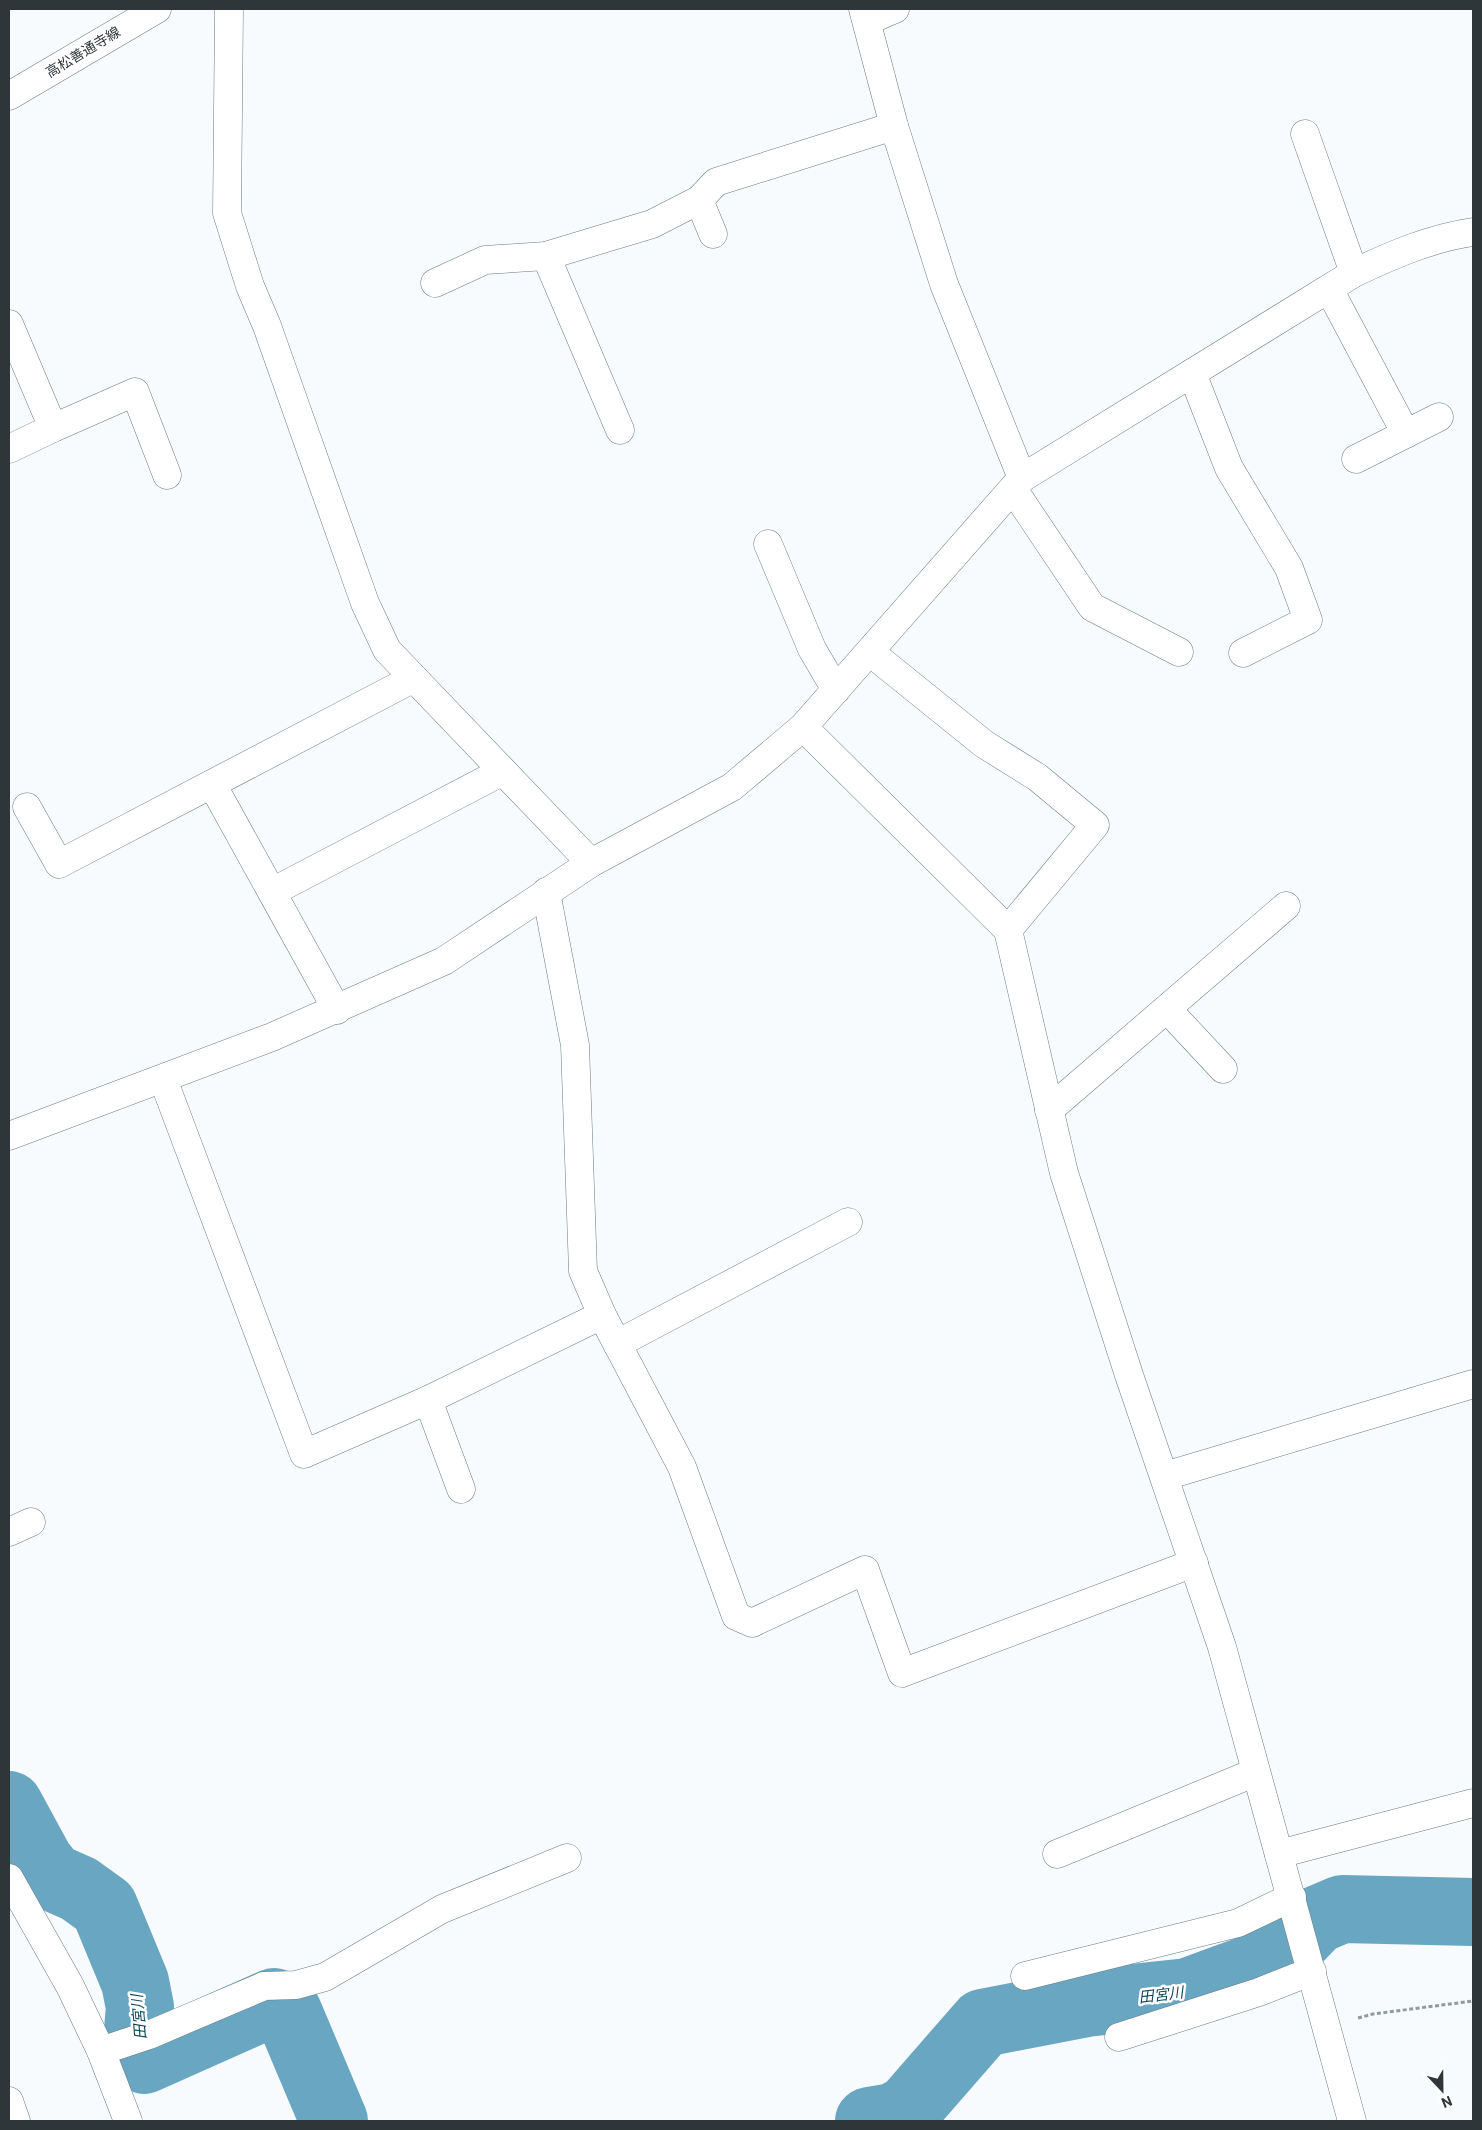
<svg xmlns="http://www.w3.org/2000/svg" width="1482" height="2130" font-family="Roboto,'Noto Sans JP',sans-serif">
	<rect width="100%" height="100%" fill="#f7fbfd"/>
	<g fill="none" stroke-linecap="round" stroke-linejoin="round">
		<g stroke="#68a6c1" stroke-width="68">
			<path d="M 9,1805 L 40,1862 L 52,1877 L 79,1889 L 104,1907 L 135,1982 L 140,2007 L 138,2030 L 144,2060 L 274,2002 L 288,2012 L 334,2121"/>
			<path d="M 869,2121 L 893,2117 L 908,2109 L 983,2023 L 1086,2003 L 1188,1992 L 1256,1967 L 1286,1951 L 1316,1920 L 1342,1909 L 1473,1912"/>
		</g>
		<defs>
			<g id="minor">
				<path d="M 229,9 L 227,213 L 250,286 L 267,326 L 365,603 L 387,650 L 591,863"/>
				<path d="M 863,9 L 894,126 L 944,284 L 1022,478"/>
				<path d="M 867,21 L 895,9"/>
				<path d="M 1305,134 L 1354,273"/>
				<path d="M 699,200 L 713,234"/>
				<path d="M 546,256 L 620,430"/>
				<path d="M 435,283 L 485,260 L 546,256 L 652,224 L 699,200 L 716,182 L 894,126"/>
				<path d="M 1329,289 L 1406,434"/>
				<path d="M 9,324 L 53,428"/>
				<path d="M 1192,373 L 1229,468 L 1289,568 L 1308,620 L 1243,653"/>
				<path d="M 9,449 L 53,428 L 135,392 L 167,475"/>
				<path d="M 1356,459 L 1439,417"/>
				<path d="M 1013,489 L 1092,607 L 1179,652"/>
				<path d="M 768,544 L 812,649 L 836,690"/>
				<path d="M 870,652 L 984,744 L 1037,777 L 1095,825 L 1008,930"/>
				<path d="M 803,727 L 1008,930 L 1064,1173 L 1129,1375 L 1222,1647 L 1352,2121"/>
				<path d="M 212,784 L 337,1010"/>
				<path d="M 27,807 L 59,864 L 414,678"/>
				<path d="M 272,892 L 503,771"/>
				<path d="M 546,892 L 575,1045 L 583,1271 L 602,1315 L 682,1467 L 736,1616 L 752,1623 L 865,1570 L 902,1673 L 1194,1563"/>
				<path d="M 1167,1009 L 1223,1069"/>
				<path d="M 163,1079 L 304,1454 L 428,1400 L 602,1315"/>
				<path d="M 1049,1110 L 1286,906"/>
				<path d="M 9,1136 L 272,1037 L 444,961 L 591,863 L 732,787 L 803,727 L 1022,478 L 1354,273 C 1392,255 1431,238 1473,232"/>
				<path d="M 617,1344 L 848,1222"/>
				<path d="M 428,1400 L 461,1489"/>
				<path d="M 1165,1476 L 1473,1384"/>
				<path d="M 9,1532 L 31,1522"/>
				<path d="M 1057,1854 L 1256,1772"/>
				<path d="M 1279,1854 L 1473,1803"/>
				<path d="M 9,1878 L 70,1986 L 101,2051 L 128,2121"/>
				<path d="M 1025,1976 L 1238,1923 L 1292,1897"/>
				<path d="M 1119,2037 L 1259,1992 L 1312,1971"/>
				<path d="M 101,2051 L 149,2035 L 264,1986 L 296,1985 L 325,1977 L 442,1909 L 567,1858"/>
				<path d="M 9,2101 L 16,2121"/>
			</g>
			<path id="primary" d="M 9,96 L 157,9"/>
		</defs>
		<use href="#minor" stroke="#6b7c83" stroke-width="29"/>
		<use href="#primary" stroke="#6b7c83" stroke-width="29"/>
		<path stroke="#949a9c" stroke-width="3" stroke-dasharray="4 2.5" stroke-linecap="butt" d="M 1358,2018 L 1373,2014 L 1473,2001"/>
		<use href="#minor" stroke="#fff" stroke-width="28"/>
		<use href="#primary" stroke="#fff" stroke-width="28"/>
	</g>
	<g text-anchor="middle" stroke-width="5" stroke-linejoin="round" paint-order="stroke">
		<g font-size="14" fill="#2f3639" stroke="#fff">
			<text transform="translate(83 52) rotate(-31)" y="5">高松善通寺線</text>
		</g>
		<g font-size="15" font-style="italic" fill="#104559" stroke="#fff">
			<text transform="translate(1161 1995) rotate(-7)" y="5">田宮川</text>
			<text transform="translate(139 2017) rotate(-95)" y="5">田宮川</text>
		</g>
	</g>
	<rect width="1482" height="2130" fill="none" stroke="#2f3639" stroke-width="20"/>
	<g transform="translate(1442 2090) rotate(158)" stroke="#ffffff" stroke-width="4" paint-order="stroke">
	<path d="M0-4L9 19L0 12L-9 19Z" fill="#2f3639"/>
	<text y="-8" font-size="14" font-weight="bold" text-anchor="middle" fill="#2f3639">N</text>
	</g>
</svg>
